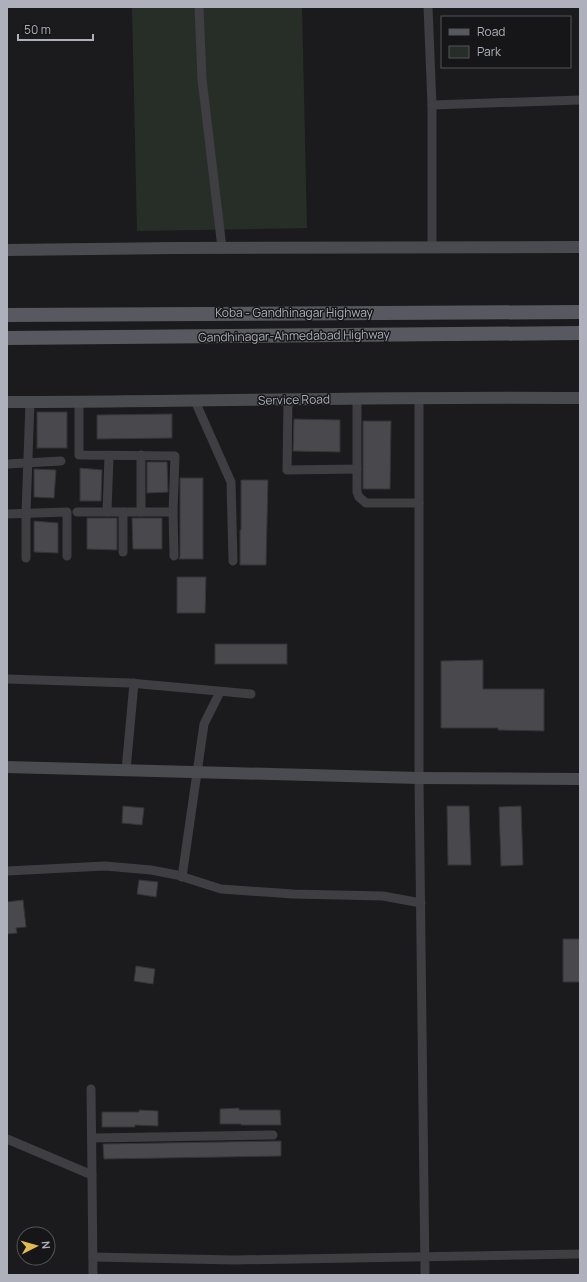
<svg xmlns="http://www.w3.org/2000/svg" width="587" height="1282" font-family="Manrope,sans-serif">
	<rect width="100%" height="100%" fill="#1b1b1d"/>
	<path fill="#272e28" d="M 132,7 L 302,7 L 307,228 L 137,231 Z"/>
	<g fill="#48484d" stroke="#353538">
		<rect x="37" y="412" width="30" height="36"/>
		<path d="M 172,414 L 172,438 L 97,439 L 97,415 Z"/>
		<path d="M 294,419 L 340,420 L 340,452 L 293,451 Z"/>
		<path d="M 363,421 L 391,421 L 390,489 L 363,489 Z"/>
		<path d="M 147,462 L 167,462 L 168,492 L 147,493 Z"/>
		<path d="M 80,468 L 102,470 L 101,501 L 80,501 Z"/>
		<path d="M 34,469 L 56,470 L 54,498 L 34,497 Z"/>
		<path d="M 180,478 L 203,478 L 203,559 L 179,559 L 180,556 Z"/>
		<path d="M 241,480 L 268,480 L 266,565 L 240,565 L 240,530 L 241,530 Z"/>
		<path d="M 87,518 L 117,518 L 117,550 L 87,549 Z"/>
		<path d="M 132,518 L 162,518 L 162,549 L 133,549 Z"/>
		<path d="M 34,521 L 58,523 L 58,553 L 34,552 Z"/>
		<path d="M 177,577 L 206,577 L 205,613 L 177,613 Z"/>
		<rect x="215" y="644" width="72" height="20"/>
		<path d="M 483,660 L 483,689 L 544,689 L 544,731 L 498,730 L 498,728 L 441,728 L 441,661 Z"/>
		<path d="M 123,806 L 144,808 L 142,825 L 122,823 Z"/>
		<path d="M 447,806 L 469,806 L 471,865 L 448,865 Z"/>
		<path d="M 521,806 L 523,865 L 501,866 L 499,807 Z"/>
		<path d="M 139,880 L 158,882 L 156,897 L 137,894 Z"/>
		<path d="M 23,900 L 26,927 L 16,928 L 17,933 L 7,934 L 7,902 Z"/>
		<rect x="563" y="939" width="17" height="43"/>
		<path d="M 136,966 L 155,969 L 153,984 L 134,981 Z"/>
		<path d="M 239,1108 L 239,1110 L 280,1110 L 281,1125 L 241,1125 L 241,1124 L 220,1124 L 220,1109 Z"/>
		<path d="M 139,1110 L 158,1111 L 158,1126 L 135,1125 L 135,1127 L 102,1127 L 102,1112 L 139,1112 Z"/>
		<path d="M 281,1141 L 281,1156 L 104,1159 L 103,1144 Z"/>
	</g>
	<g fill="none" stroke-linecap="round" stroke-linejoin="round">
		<g stroke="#3e3e43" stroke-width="9">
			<path d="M 199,7 L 202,79 L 222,248"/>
			<path d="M 428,7 L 432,105 L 432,247"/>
			<path d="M 432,105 L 580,100"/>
			<path d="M 419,397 L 419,778 L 425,1275"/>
			<path d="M 357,398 L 357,492 L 359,497 L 366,503 L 419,503"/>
			<path d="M 288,400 L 287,470 L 357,469"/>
			<path d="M 195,401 L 231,482 L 233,561"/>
			<path d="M 7,464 L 61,461"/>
			<path d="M 77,512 L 173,512 L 175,456 L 79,455 L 79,401"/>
			<path d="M 107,512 L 109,456"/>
			<path d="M 123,512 L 123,552"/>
			<path d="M 141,512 L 141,455"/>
			<path d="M 173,512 L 174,556"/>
			<path d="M 7,514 L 67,512 L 67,556"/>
			<path d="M 26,558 L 26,513 L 30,402"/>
			<path d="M 7,679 L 130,683 L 251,694"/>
			<path d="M 126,770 L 134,683"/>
			<path d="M 7,871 L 105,866 L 151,870 L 177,875 L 221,889 L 293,894 L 383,896 L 421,903"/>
			<path d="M 182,877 L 204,724 L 220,692"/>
			<path d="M 91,1089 L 92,1175"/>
			<path d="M 92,1138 L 273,1135"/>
			<path d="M 7,1139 L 92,1175 L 93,1275"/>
			<path d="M 93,1257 L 234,1260 L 580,1254"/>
		</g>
		<g stroke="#4a4b51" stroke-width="12">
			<path d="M 7,250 L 176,248 L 580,247"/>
			<path d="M 7,402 C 198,402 389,396 580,398"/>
			<path d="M 7,767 L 419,778 L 580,779"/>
		</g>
		<g stroke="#585960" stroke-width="14">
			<path d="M 7,315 L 580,312"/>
			<path d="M 7,338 L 580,333"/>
		</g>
	</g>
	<g text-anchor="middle" stroke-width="3" stroke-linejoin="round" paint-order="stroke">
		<g font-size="12" fill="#aeb1bb" stroke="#161618">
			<text x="294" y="317">Koba - Gandhinagar Highway</text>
			<text transform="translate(294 336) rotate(-1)" y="4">Gandhinagar-Ahmedabad Highway</text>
			<text transform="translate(294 400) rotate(-1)" y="4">Service Road</text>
		</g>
	</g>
	<rect width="587" height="1282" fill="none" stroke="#aeb1bb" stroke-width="16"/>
	<rect x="441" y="16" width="130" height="52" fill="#161618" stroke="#535459"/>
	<rect x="449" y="29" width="20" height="6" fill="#585960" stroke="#535459"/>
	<text x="477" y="36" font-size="12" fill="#aeb1bb">Road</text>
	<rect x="449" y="46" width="20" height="12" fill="#272e28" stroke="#535459"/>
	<text x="477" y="56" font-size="12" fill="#aeb1bb">Park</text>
	<g transform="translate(36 1246) rotate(84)"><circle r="19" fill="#161618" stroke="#535459"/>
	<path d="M0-3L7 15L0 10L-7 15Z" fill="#e2ba4d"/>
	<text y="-6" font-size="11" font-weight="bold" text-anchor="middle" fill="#aeb1bb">N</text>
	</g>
	<path d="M18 34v6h75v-6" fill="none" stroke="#aeb1bb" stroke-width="2"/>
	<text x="24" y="34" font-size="12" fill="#aeb1bb" stroke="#161618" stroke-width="3" paint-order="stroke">50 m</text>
</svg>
